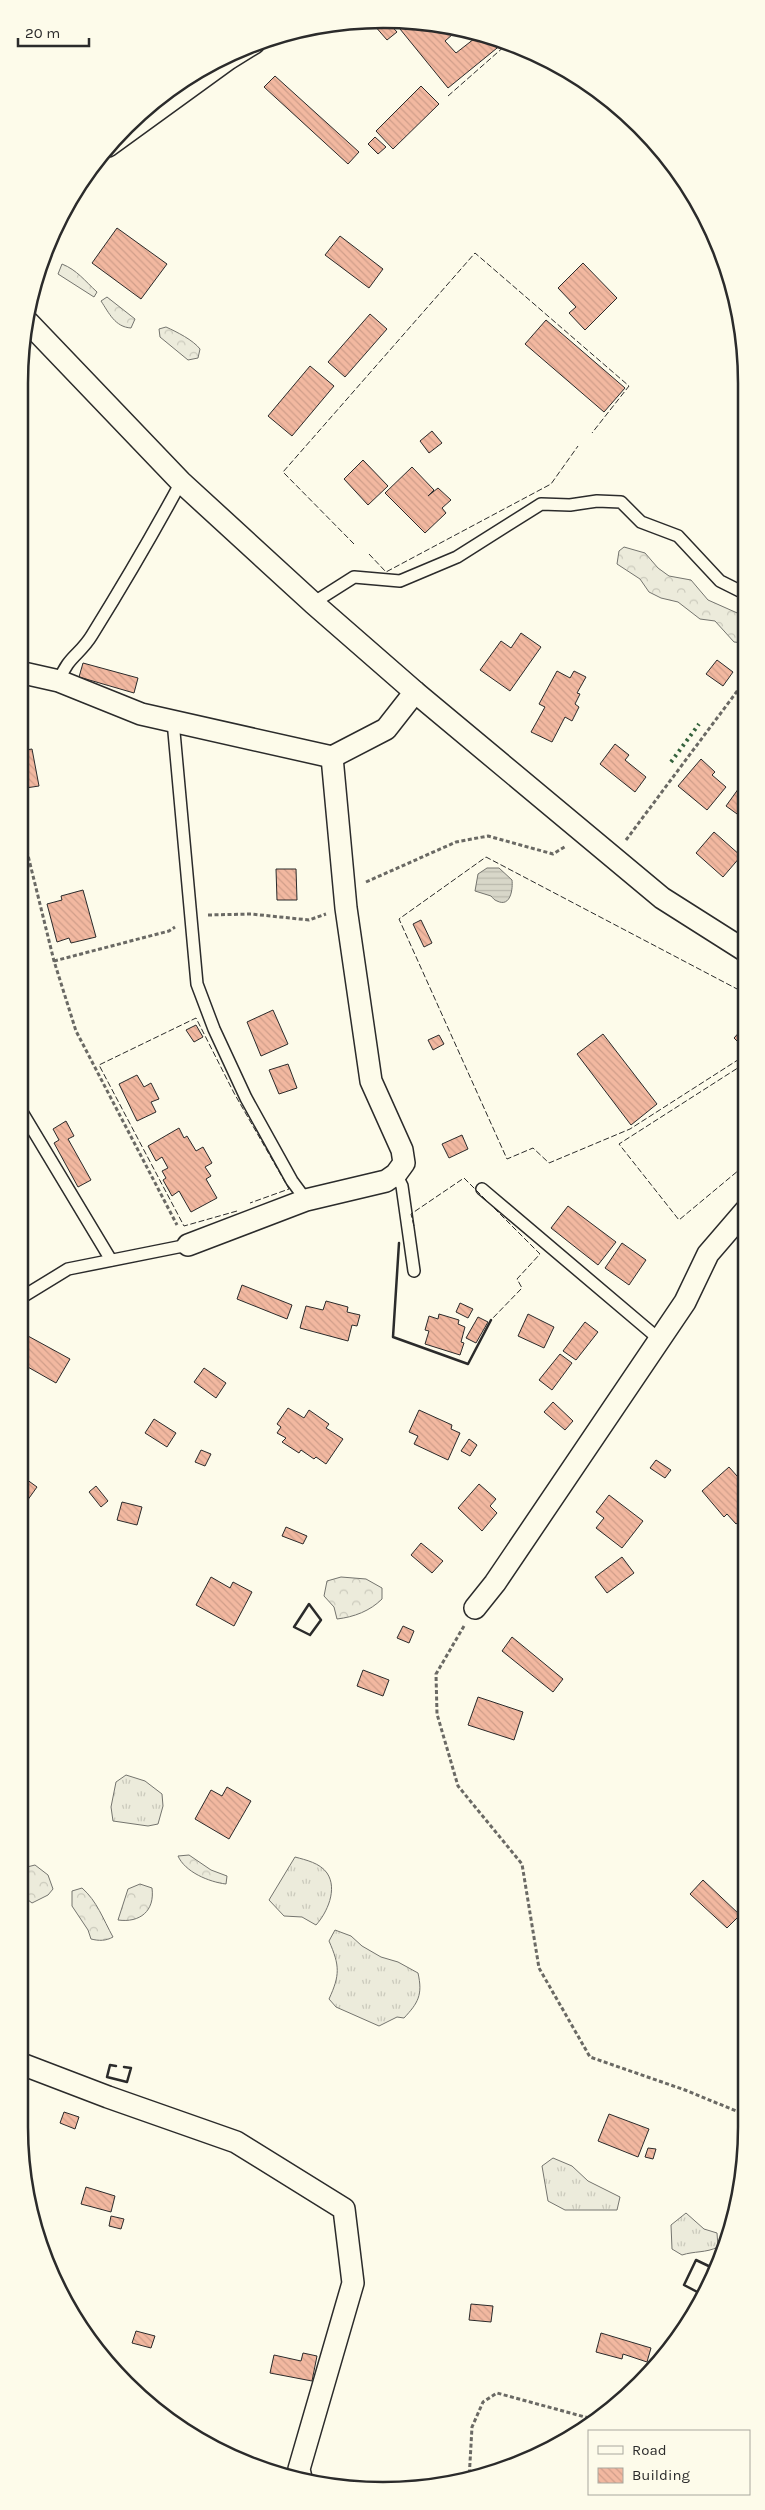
<svg xmlns="http://www.w3.org/2000/svg" width="765" height="2510" font-family="Karla,sans-serif">
	<defs>
		<pattern id="grass-tufts" width="24" height="20" patternUnits="userSpaceOnUse" patternTransform="scale(1.25)"><rect width="24" height="20" fill="#ecebdb"/><path d="M3 7l-1-3M5 7V3M7 7l1-3M15 17l-1-3M17 17v-4M19 17l1-3" fill="none" stroke="#cbcabc"/></pattern>
		<pattern id="forest-crowns" width="20" height="18" patternUnits="userSpaceOnUse" patternTransform="scale(1.25)"><rect width="20" height="18" fill="#ecebdb"/><path d="M2 6a3 3 0 1 1 6 0M12 15a3 3 0 1 1 6 0" fill="none" stroke="#cbcabc"/></pattern>
		<pattern id="water-rules" width="6" height="5" patternUnits="userSpaceOnUse" patternTransform="scale(1.25)"><rect width="6" height="5" fill="#d8d7c9"/><path d="M0 2.5h6" fill="none" stroke="#bab9ad"/></pattern>
		<pattern id="building-back-hatch" width="6" height="6" patternUnits="userSpaceOnUse" patternTransform="scale(1.25)"><rect width="6" height="6" fill="#f2b8a0"/><path d="M-1 5l2 2M0 0l6 6M5-1l2 2" fill="none" stroke="#d09e8a"/></pattern>
	</defs>
	<rect width="100%" height="100%" fill="#fdfbea"/>
	<g fill="url(#grass-tufts)" stroke="#74746e">
		<path d="M 126,1775 L 145,1781 L 162,1794 L 163,1806 L 158,1824 L 148,1826 L 113,1821 L 111,1807 L 116,1782 Z"/>
		<path d="M 295,1857 C 306,1860 320,1863 327,1873 C 338,1889 327,1913 316,1925 L 302,1917 L 284,1916 L 269,1900 Z"/>
		<path d="M 335,1930 L 351,1936 L 362,1946 L 381,1957 L 398,1962 L 418,1973 C 423,1995 418,2003 404,2018 L 397,2017 L 379,2026 L 336,2007 L 329,1999 C 340,1975 340,1966 329,1941 Z"/>
		<path d="M 553,2158 L 572,2166 L 588,2181 L 620,2197 L 617,2210 L 565,2210 L 548,2201 L 542,2166 Z"/>
		<path d="M 686,2213 L 704,2229 L 717,2233 L 718,2247 C 706,2253 694,2251 682,2255 L 672,2249 L 671,2225 Z"/>
	</g>
	<g fill="url(#forest-crowns)" stroke="#74746e">
		<path d="M 62,264 C 77,270 85,281 97,292 L 94,297 L 58,274 Z"/>
		<path d="M 107,297 L 135,319 L 131,328 C 115,327 109,313 101,301 Z"/>
		<path d="M 166,327 C 177,332 193,340 200,349 L 198,358 L 188,360 L 160,337 L 159,329 Z"/>
		<path d="M 624,547 L 645,553 L 658,568 L 669,576 L 691,580 L 708,600 L 744,616 L 744,643 L 734,642 L 715,621 L 700,619 L 678,602 L 661,598 L 649,592 L 640,579 L 617,564 L 619,551 Z"/>
		<path d="M 341,1577 L 366,1579 L 382,1588 L 382,1599 C 370,1611 354,1617 337,1619 L 334,1607 L 324,1596 L 327,1581 Z"/>
		<path d="M 189,1855 L 211,1870 L 227,1876 L 226,1884 C 209,1882 185,1872 178,1856 Z"/>
		<path d="M 35,1865 L 48,1875 L 53,1889 L 48,1895 L 32,1903 L 19,1893 L 19,1869 Z"/>
		<path d="M 140,1884 L 152,1888 C 155,1911 140,1923 118,1920 L 128,1889 Z"/>
		<path d="M 82,1888 C 97,1901 103,1919 113,1937 C 106,1941 99,1941 91,1939 L 88,1930 L 72,1906 L 72,1891 Z"/>
	</g>
	<path fill="url(#water-rules)" stroke="#74746e" d="M 487,868 L 499,868 L 512,880 C 513,888 511,908 497,901 C 494,900 493,898 491,896 C 486,894 480,893 475,891 L 478,874 Z"/>
	<g fill="url(#building-back-hatch)" stroke="#2b2b2b">
		<path d="M 380,19 L 385,19 L 397,32 L 387,40 L 374,25 Z"/>
		<path d="M 410,21 L 460,28 L 445,41 L 456,53 L 479,35 L 502,44 L 448,88 L 400,29 Z"/>
		<path d="M 275,76 L 359,152 L 348,164 L 264,87 Z"/>
		<path d="M 421,86 L 439,104 L 393,149 L 376,131 Z"/>
		<path d="M 375,137 L 386,147 L 378,154 L 368,144 Z"/>
		<path d="M 117,228 L 167,264 L 141,299 L 92,263 Z"/>
		<path d="M 340,236 L 383,269 L 369,288 L 325,255 Z"/>
		<path d="M 583,263 L 617,298 L 585,330 L 569,313 L 576,307 L 558,288 Z"/>
		<path d="M 370,314 L 387,329 L 345,377 L 328,362 Z"/>
		<path d="M 546,320 L 625,388 L 604,412 L 525,344 Z"/>
		<path d="M 310,366 L 334,386 L 292,436 L 268,416 Z"/>
		<path d="M 432,431 L 442,443 L 429,453 L 420,441 Z"/>
		<path d="M 363,460 L 388,486 L 368,505 L 344,479 Z"/>
		<path d="M 412,467 L 434,490 L 428,496 L 438,488 L 451,500 L 442,508 L 446,513 L 425,533 L 385,493 Z"/>
		<path d="M 521,633 L 541,647 L 510,691 L 480,670 L 501,641 L 511,648 Z"/>
		<path d="M 717,660 L 733,672 L 723,686 L 706,674 Z"/>
		<path d="M 83,663 L 138,678 L 134,693 L 79,677 Z"/>
		<path d="M 557,671 L 570,678 L 574,671 L 586,677 L 577,693 L 580,694 L 575,704 L 579,707 L 572,721 L 565,717 L 552,742 L 531,732 L 545,707 L 539,704 Z"/>
		<path d="M 615,744 L 629,755 L 625,760 L 646,777 L 635,792 L 600,764 Z"/>
		<path d="M 32,749 L 39,786 L 19,789 L 19,751 Z"/>
		<path d="M 701,759 L 715,772 L 712,775 L 726,787 L 707,810 L 678,786 Z"/>
		<path d="M 744,781 L 744,819 L 726,806 Z"/>
		<path d="M 714,832 L 741,856 L 723,877 L 696,853 Z"/>
		<path d="M 276,869 L 296,869 L 297,900 L 277,900 Z"/>
		<path d="M 83,890 L 96,937 L 71,943 L 69,938 L 57,942 L 47,904 L 62,900 L 61,896 Z"/>
		<path d="M 421,920 L 432,943 L 424,947 L 413,924 Z"/>
		<path d="M 273,1010 L 288,1044 L 261,1056 L 247,1022 Z"/>
		<path d="M 196,1025 L 203,1037 L 194,1042 L 186,1030 Z"/>
		<path d="M 744,1027 L 744,1048 L 734,1038 Z"/>
		<path d="M 603,1034 L 657,1104 L 631,1125 L 577,1054 Z"/>
		<path d="M 439,1035 L 444,1044 L 433,1050 L 428,1040 Z"/>
		<path d="M 288,1064 L 297,1088 L 279,1094 L 269,1070 Z"/>
		<path d="M 137,1075 L 144,1087 L 151,1083 L 159,1099 L 151,1102 L 156,1112 L 137,1121 L 119,1084 Z"/>
		<path d="M 66,1121 L 74,1136 L 68,1139 L 91,1180 L 78,1187 L 54,1143 L 59,1140 L 53,1129 Z"/>
		<path d="M 179,1128 L 184,1138 L 187,1136 L 196,1151 L 203,1147 L 212,1163 L 205,1167 L 211,1176 L 206,1179 L 217,1198 L 191,1212 L 179,1191 L 172,1196 L 163,1180 L 166,1178 L 162,1171 L 168,1168 L 162,1157 L 156,1161 L 148,1146 Z"/>
		<path d="M 462,1135 L 468,1149 L 449,1158 L 442,1144 Z"/>
		<path d="M 568,1206 L 616,1242 L 598,1265 L 551,1228 Z"/>
		<path d="M 622,1243 L 646,1260 L 629,1285 L 605,1268 Z"/>
		<path d="M 242,1285 L 292,1305 L 287,1319 L 237,1299 Z"/>
		<path d="M 326,1301 L 348,1307 L 347,1312 L 360,1315 L 357,1326 L 352,1325 L 348,1341 L 300,1328 L 306,1306 L 323,1310 Z"/>
		<path d="M 460,1303 L 473,1309 L 468,1318 L 456,1312 Z"/>
		<path d="M 439,1314 L 459,1320 L 458,1324 L 465,1327 L 461,1342 L 464,1343 L 460,1355 L 425,1344 L 429,1331 L 425,1330 L 429,1316 L 438,1319 Z"/>
		<path d="M 528,1314 L 554,1327 L 544,1348 L 518,1336 Z"/>
		<path d="M 478,1317 L 488,1322 L 476,1343 L 466,1338 Z"/>
		<path d="M 585,1322 L 598,1332 L 576,1360 L 563,1351 Z"/>
		<path d="M 28,1336 L 70,1359 L 56,1383 L 19,1362 L 19,1353 Z"/>
		<path d="M 560,1354 L 572,1363 L 552,1390 L 539,1380 Z"/>
		<path d="M 204,1368 L 226,1383 L 216,1398 L 194,1382 Z"/>
		<path d="M 553,1402 L 573,1421 L 565,1430 L 544,1412 Z"/>
		<path d="M 288,1408 L 304,1418 L 309,1410 L 329,1424 L 326,1428 L 343,1439 L 326,1464 L 316,1457 L 314,1459 L 301,1450 L 299,1453 L 282,1442 L 286,1438 L 277,1433 L 281,1427 L 277,1424 Z"/>
		<path d="M 419,1410 L 452,1425 L 451,1429 L 460,1433 L 448,1460 L 414,1444 L 418,1436 L 409,1432 Z"/>
		<path d="M 154,1419 L 176,1433 L 167,1447 L 145,1433 Z"/>
		<path d="M 469,1439 L 477,1445 L 470,1456 L 461,1451 Z"/>
		<path d="M 201,1450 L 211,1454 L 205,1466 L 195,1462 Z"/>
		<path d="M 656,1460 L 671,1470 L 665,1478 L 650,1468 Z"/>
		<path d="M 729,1467 L 745,1485 L 745,1519 L 744,1518 L 736,1524 L 727,1514 L 724,1517 L 702,1491 Z"/>
		<path d="M 19,1474 L 37,1487 L 27,1501 L 19,1495 Z"/>
		<path d="M 479,1484 L 496,1499 L 490,1506 L 497,1513 L 482,1531 L 458,1508 Z"/>
		<path d="M 96,1486 L 108,1501 L 101,1507 L 89,1492 Z"/>
		<path d="M 609,1495 L 643,1521 L 622,1548 L 596,1528 L 604,1518 L 596,1512 Z"/>
		<path d="M 122,1502 L 142,1507 L 137,1525 L 117,1520 Z"/>
		<path d="M 286,1527 L 307,1536 L 303,1544 L 282,1536 Z"/>
		<path d="M 421,1543 L 443,1561 L 432,1573 L 411,1555 Z"/>
		<path d="M 622,1557 L 634,1573 L 607,1593 L 595,1577 Z"/>
		<path d="M 211,1577 L 230,1588 L 233,1582 L 252,1592 L 234,1626 L 196,1605 Z"/>
		<path d="M 403,1626 L 414,1631 L 409,1643 L 397,1638 Z"/>
		<path d="M 512,1637 L 563,1679 L 553,1692 L 502,1651 Z"/>
		<path d="M 363,1670 L 389,1680 L 383,1696 L 357,1686 Z"/>
		<path d="M 478,1697 L 523,1712 L 514,1740 L 468,1725 Z"/>
		<path d="M 227,1787 L 251,1801 L 229,1839 L 195,1819 L 211,1790 L 222,1796 Z"/>
		<path d="M 703,1880 L 740,1915 L 727,1928 L 690,1894 Z"/>
		<path d="M 64,2112 L 79,2117 L 75,2129 L 60,2123 Z"/>
		<path d="M 609,2114 L 649,2129 L 638,2157 L 598,2141 Z"/>
		<path d="M 648,2148 L 656,2149 L 653,2159 L 645,2157 Z"/>
		<path d="M 86,2187 L 115,2196 L 111,2212 L 81,2204 Z"/>
		<path d="M 111,2216 L 124,2219 L 121,2229 L 109,2226 Z"/>
		<path d="M 471,2304 L 493,2306 L 491,2322 L 469,2320 Z"/>
		<path d="M 136,2331 L 155,2336 L 151,2348 L 132,2343 Z"/>
		<path d="M 601,2333 L 651,2348 L 647,2362 L 623,2354 L 622,2359 L 596,2352 Z"/>
		<path d="M 303,2353 L 317,2356 L 312,2381 L 270,2373 L 274,2355 L 301,2361 Z"/>
	</g>
	<g fill="none" stroke-linecap="round" stroke-linejoin="round">
		<defs>
			<g id="service">
				<path d="M 313,603 L 354,577 L 400,581 L 457,557 L 541,504 L 570,505 L 597,501 L 621,502 L 641,522 L 678,536 L 720,581 L 744,593"/>
				<path d="M 59,681 C 68,656 80,655 92,635 C 123,585 153,534 181,482"/>
				<path d="M 173,721 L 197,984 L 214,1029 L 246,1098 L 292,1181 L 306,1200"/>
				<path d="M 19,1107 L 111,1260"/>
				<path d="M 396,1174 L 402,1186 L 414,1271"/>
				<path d="M 482,1189 L 659,1339"/>
				<path d="M 19,1299 L 68,1269 L 188,1245"/>
			</g>
			<g id="minor">
				<path d="M 108,146 L 228,59 L 254,43"/>
				<path d="M 25,319 L 181,482 L 313,603 L 415,692 L 662,898 L 744,950"/>
				<path d="M 19,672 L 59,681 L 141,714 L 332,757 L 386,729 L 415,692"/>
				<path d="M 188,1245 L 306,1200 L 386,1181 L 396,1174 L 404,1163 L 402,1150 L 371,1081 L 346,908 L 332,757"/>
				<path d="M 475,1608 L 495,1583 L 685,1302 L 708,1254 L 745,1211"/>
				<path d="M 19,2063 L 108,2097 L 236,2142 L 344,2209 L 353,2283 L 299,2469 L 301,2478"/>
			</g>
		</defs>
		<use href="#service" stroke="#2b2b2b" stroke-width="14"/>
		<use href="#minor" stroke="#2b2b2b" stroke-width="24"/>
		<g stroke="#6a6964" stroke-width="3" stroke-dasharray="4 2.5" stroke-linecap="butt">
			<path d="M 19,819 L 54,961 L 76,1031 L 177,1225"/>
			<path d="M 626,840 L 744,682"/>
			<path d="M 366,882 L 456,842 L 488,836 L 553,854 L 566,846"/>
			<path d="M 208,915 L 251,914 L 309,920 L 326,914"/>
			<path d="M 54,961 L 169,931 L 175,927"/>
			<path d="M 464,1626 L 436,1674 L 437,1714 L 458,1786 L 522,1864 L 539,1968 L 590,2057 L 685,2090 L 746,2115"/>
			<path d="M 139,2396 L 147,2398 L 146,2402"/>
			<path d="M 469,2480 L 472,2427 L 483,2402 L 497,2393 L 596,2420"/>
		</g>
		<use href="#service" stroke="#fdfbea" stroke-width="11"/>
		<use href="#minor" stroke="#fdfbea" stroke-width="21"/>
		<path stroke="#34623c" stroke-width="4" stroke-dasharray="2.5 4" stroke-linecap="butt" d="M 671,762 L 699,724"/>
		<g stroke="#2b2b2b" stroke-width="1" stroke-dasharray="6 2.5" stroke-linecap="butt">
			<path d="M 448,96 L 506,45"/>
			<path d="M 354,544 L 283,472 L 475,253 L 629,386 L 592,433"/>
			<path d="M 369,554 L 386,572 L 551,484 L 578,446"/>
			<path d="M 739,990 L 486,857 L 399,919 L 507,1159 L 533,1148 L 549,1163 L 630,1129 L 744,1056"/>
			<path d="M 744,1064 L 619,1144 L 679,1220 L 745,1165"/>
			<path d="M 237,1211 L 184,1226 L 99,1065 L 196,1018 L 234,1093 L 289,1189 L 250,1203"/>
			<path d="M 414,1226 L 411,1214 L 464,1178 L 540,1254 L 517,1279 L 522,1288 L 491,1320"/>
		</g>
		<g stroke="#2b2b2b" stroke-width="2.5">
			<path d="M 273,45 L 295,31"/>
			<path d="M 399,1243 L 393,1337 L 468,1364 L 491,1320"/>
			<path d="M 309,1604 L 321,1620 L 310,1635 L 294,1627 Z"/>
			<path d="M 116,2066 L 110,2065 L 107,2077 L 127,2082 L 131,2068 L 124,2067"/>
			<path d="M 703,2295 L 684,2285 L 696,2260 L 717,2270"/>
		</g>
	</g>
	<path d="M0 0H765V2510H0ZM383 28H383A355 355 0 0 1 738 383V2127A355 355 0 0 1 383 2482H383A355 355 0 0 1 28 2127V383A355 355 0 0 1 383 28Z" fill="#fdfbea" fill-rule="evenodd"/>
	<path fill="none" stroke="#2b2b2b" stroke-width="2.5" d="M383 28H383A355 355 0 0 1 738 383V2127A355 355 0 0 1 383 2482H383A355 355 0 0 1 28 2127V383A355 355 0 0 1 383 28Z"/>
	<rect x="588" y="2430" width="162" height="65" fill="#fdfbea" stroke="#a9a89e"/>
	<rect x="598" y="2446" width="25" height="8" fill="#fdfbea" stroke="#a9a89e"/>
	<text x="632" y="2455" font-size="15" fill="#2b2b2b">Road</text>
	<rect x="598" y="2468" width="25" height="15" fill="url(#building-back-hatch)" stroke="#a9a89e"/>
	<text x="632" y="2480" font-size="15" fill="#2b2b2b">Building</text>
	<path d="M18 38v8h71v-8" fill="none" stroke="#2b2b2b" stroke-width="2.5"/>
	<text x="25" y="38" font-size="15" fill="#2b2b2b" stroke="#fdfbea" stroke-width="4" paint-order="stroke">20 m</text>
</svg>
